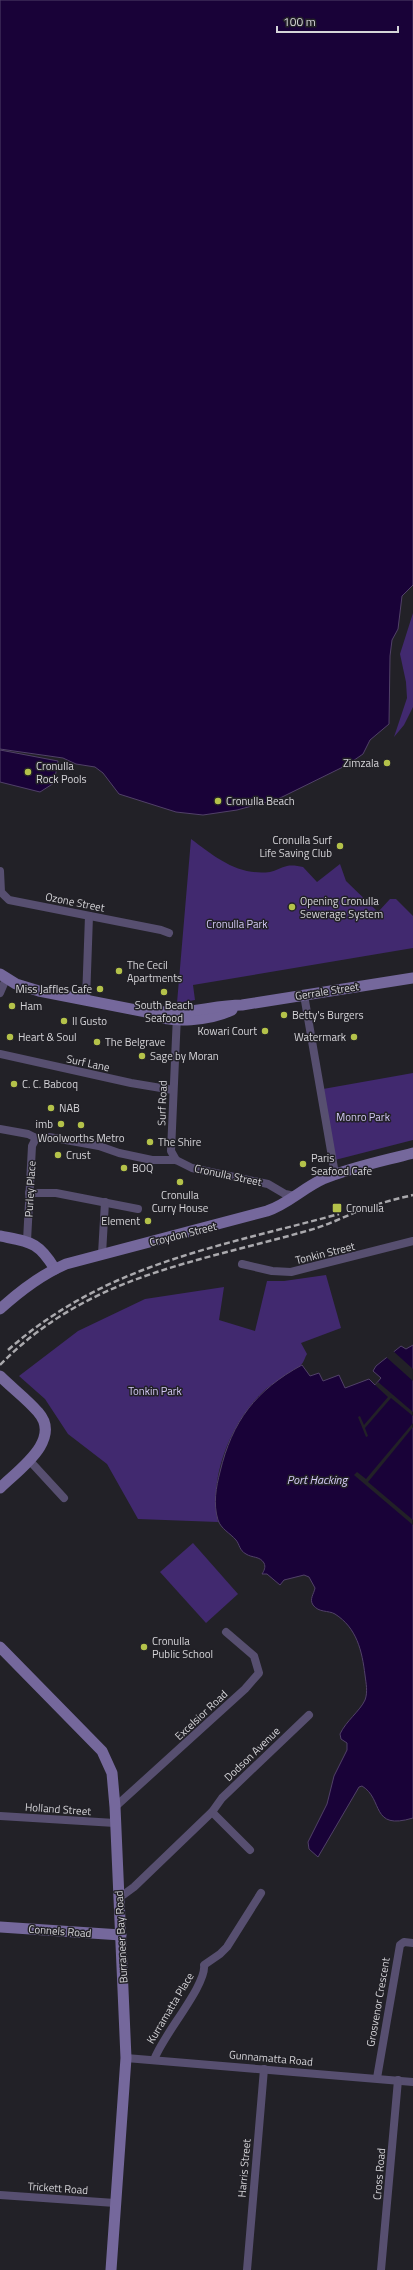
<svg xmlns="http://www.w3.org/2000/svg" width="413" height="2270" font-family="'Titillium Web',sans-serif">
	<rect width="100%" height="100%" fill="#222127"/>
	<g fill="#41296f">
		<path d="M 413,613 L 413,707 L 404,725 L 394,737 L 407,698 L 406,682 L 400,654 Z"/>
		<path d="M 191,839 C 215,857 238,876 270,872 C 276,871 281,867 287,866 C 292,865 298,866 303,867 L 317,882 L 340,864 L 346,881 L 378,912 L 390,899 L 396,899 L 413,916 L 413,948 L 193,985 L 195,1000 L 177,1003 Z"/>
		<path d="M 413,1073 L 413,1140 L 335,1160 L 323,1089 Z"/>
		<path d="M 326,1275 L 341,1328 L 301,1343 L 307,1354 C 305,1357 304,1362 301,1365 C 297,1371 274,1382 266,1389 C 232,1419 208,1477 218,1522 L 138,1519 L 107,1464 L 68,1434 L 45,1399 L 19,1376 L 78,1331 L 145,1299 L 224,1287 L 219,1320 L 255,1331 L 267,1281 L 284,1281 Z"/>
		<path d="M 193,1543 L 238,1594 L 206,1623 L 160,1572 Z"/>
	</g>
	<g fill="#190238" stroke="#514168">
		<path d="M 0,0 L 413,0 L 413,585 L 402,596 L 398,629 L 392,640 L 390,656 L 389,724 L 370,740 L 363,754 L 347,765 L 278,799 L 237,810 L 203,815 L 176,812 L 119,794 L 103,773 L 95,767 L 76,764 L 63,758 L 0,749 Z"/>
		<path d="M 0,750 L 58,761 L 54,783 L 40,792 L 0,782 Z"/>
		<path d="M 413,1345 L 413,1818 C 370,1831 384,1799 362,1786 L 359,1787 L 318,1857 L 309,1849 L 308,1842 L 327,1804 L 334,1776 L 347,1750 L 347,1743 L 341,1739 L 340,1734 C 346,1721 360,1711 365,1700 C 368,1692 366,1683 365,1675 C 362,1651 357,1628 335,1614 C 328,1610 319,1613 313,1605 C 309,1599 314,1594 315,1588 L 309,1577 L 304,1575 L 284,1580 L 280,1585 L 267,1574 L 262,1574 C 264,1571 266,1567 264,1563 C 260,1556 252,1558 246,1554 C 239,1550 240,1545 236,1540 C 230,1533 221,1529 218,1520 C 213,1504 216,1487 220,1472 C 232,1421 256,1390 302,1365 L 310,1376 L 319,1373 L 323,1381 L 339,1375 L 345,1388 L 369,1379 L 375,1385 L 381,1378 L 373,1371 L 376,1366 L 401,1346 L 406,1349 Z"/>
	</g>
	<g fill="#222127">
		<path d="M 392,1350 L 413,1369 L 413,1381 L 385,1356 Z"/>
		<path d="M 378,1382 L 413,1412 L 413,1416 L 391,1398 L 365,1428 L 368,1436 L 366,1437 L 358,1417 L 360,1416 L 364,1425 L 388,1397 L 375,1385 Z"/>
		<path d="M 413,1423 L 413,1427 L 368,1482 L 413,1520 L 413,1525 L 354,1475 L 357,1472 L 366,1479 Z"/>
	</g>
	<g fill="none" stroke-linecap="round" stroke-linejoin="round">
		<g stroke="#574f70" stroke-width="8">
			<path d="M 0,871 L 1,892 L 9,900 L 161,930 L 169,933"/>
			<path d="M 0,993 L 6,979"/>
			<path d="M 304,995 L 335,1174"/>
			<path d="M 86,1000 L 89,916"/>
			<path d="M 0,1054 L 131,1083 L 173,1090"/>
			<path d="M 0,1129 L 28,1134 L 36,1138"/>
			<path d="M 36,1138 L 49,1137 L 99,1146 L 119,1153 L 152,1160 L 176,1160 L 192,1168 L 268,1184 L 285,1194 L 295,1196"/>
			<path d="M 176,1160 L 171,1151 L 177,1015"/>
			<path d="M 29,1193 L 56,1193 L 138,1209"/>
			<path d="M 27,1241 L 32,1146 L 36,1138"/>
			<path d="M 102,1254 L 105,1202"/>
			<path d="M 242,1264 L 272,1271 L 291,1272 L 413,1241"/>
			<path d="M 29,1460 L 64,1498"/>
			<path d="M 115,1807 L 245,1689 L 259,1673 L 254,1656 L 226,1632"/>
			<path d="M 212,1812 L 250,1850"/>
			<path d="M 0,1816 L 115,1823"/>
			<path d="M 119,1898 L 134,1887 L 212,1812 L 222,1798 L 309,1715"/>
			<path d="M 126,2058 L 413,2082"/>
			<path d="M 154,2060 C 162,2036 207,1985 204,1965 L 220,1954 L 227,1947 L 261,1893"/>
			<path d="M 377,2078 L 400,1945 L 404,1942 L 413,1943"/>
			<path d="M 0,2195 L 115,2203"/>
			<path d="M 247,2270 L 264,2069"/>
			<path d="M 381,2270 L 398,2080"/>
		</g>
		<g stroke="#75689c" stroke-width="11">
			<path d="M 0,974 L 16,984 L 39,991 L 151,1013 C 171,1025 211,1020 232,1010"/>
			<path d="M 151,1013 C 161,1010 169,1013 179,1012 C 200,1011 220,1005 242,1005 L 413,978"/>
			<path d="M 0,1236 C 30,1242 38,1241 55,1269"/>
			<path d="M 0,1309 C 20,1291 42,1274 66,1264 L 267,1211 C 288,1204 303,1188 323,1179 C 352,1167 383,1161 413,1153"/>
			<path d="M 0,1376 C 12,1388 27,1399 38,1412 C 63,1440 18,1470 0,1488"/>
			<path d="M 0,1647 L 102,1751 L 112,1773 L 115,1807 L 126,2058 L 111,2270"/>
			<path d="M 0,1927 L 121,1935"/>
		</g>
		<g stroke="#aaa9ad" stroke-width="2.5" stroke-dasharray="6 3" stroke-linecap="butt">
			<path d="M 8,1350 C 105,1264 218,1247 339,1214"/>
			<path d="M 0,1365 C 88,1275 195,1263 310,1230 C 328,1225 346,1216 363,1209 C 380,1203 396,1199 413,1195"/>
		</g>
	</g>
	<g fill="#b4c24a" stroke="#222127" stroke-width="1.5">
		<circle cx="387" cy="763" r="4"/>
		<circle cx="28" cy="772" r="4"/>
		<circle cx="218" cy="801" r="4"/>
		<circle cx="340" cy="846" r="4"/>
		<circle cx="292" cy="907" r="4"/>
		<circle cx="119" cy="971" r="4"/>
		<circle cx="100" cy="989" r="4"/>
		<circle cx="164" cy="992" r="4"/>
		<circle cx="12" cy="1006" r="4"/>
		<circle cx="284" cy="1015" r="4"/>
		<circle cx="64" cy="1021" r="4"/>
		<circle cx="265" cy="1031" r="4"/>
		<circle cx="10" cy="1037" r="4"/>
		<circle cx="354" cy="1037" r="4"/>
		<circle cx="97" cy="1042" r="4"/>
		<circle cx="142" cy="1056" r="4"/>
		<circle cx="14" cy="1084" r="4"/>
		<circle cx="51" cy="1108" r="4"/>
		<circle cx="61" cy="1124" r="4"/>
		<circle cx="81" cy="1125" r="4"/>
		<circle cx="150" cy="1142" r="4"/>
		<circle cx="58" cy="1155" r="4"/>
		<circle cx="303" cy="1164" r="4"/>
		<circle cx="124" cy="1168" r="4"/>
		<circle cx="180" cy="1182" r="4"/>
		<rect x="332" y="1203" width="10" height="10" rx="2"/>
		<circle cx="148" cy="1221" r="4"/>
		<circle cx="144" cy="1647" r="4"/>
	</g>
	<g text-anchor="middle" stroke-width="3" stroke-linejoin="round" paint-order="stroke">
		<g font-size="11" fill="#d5d4d8" stroke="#222127" text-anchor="start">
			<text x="379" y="767" text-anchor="end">Zimzala</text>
			<text x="36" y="770">Cronulla<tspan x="36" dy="13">Rock Pools</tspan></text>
			<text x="226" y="805">Cronulla Beach</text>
			<text x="332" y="844" text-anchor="end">Cronulla Surf<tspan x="332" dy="13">Life Saving Club</tspan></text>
			<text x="300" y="905">Opening Cronulla<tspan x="300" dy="13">Sewerage System</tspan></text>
			<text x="127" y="969">The Cecil<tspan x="127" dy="13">Apartments</tspan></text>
			<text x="92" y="993" text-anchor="end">Miss Jaffles Cafe</text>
			<text x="164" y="1009" text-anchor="middle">South Beach<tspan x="164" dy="13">Seafood</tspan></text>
			<text x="20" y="1010">Ham</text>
			<text x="292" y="1019">Betty's Burgers</text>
			<text x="72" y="1025">Il Gusto</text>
			<text x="257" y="1035" text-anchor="end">Kowari Court</text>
			<text x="18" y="1041">Heart &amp; Soul</text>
			<text x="346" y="1041" text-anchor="end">Watermark</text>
			<text x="105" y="1046">The Belgrave</text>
			<text x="150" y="1060">Sage by Moran</text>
			<text x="22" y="1088">C. C. Babcoq</text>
			<text x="59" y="1112">NAB</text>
			<text x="53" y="1128" text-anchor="end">imb</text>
			<text x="81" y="1142" text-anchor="middle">Woolworths Metro</text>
			<text x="158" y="1146">The Shire</text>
			<text x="66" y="1159">Crust</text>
			<text x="311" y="1162">Paris<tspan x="311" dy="13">Seafood Cafe</tspan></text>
			<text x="132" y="1172">BOQ</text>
			<text x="180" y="1199" text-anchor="middle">Cronulla<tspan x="180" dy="13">Curry House</tspan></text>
			<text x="346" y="1212">Cronulla</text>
			<text x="140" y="1225" text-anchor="end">Element</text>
			<text x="152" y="1645">Cronulla<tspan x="152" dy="13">Public School</tspan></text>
		</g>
		<g font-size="11" fill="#d5d4d8" stroke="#222127">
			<text transform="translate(75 902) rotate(11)" y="4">Ozone Street</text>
			<text transform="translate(327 991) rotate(-9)" y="4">Gerrale Street</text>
			<text transform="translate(88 1063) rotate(12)" y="4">Surf Lane</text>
			<text transform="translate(162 1103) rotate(-88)" y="4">Surf Road</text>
			<text transform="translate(228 1175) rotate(12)" y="4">Cronulla Street</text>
			<text transform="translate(30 1189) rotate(-87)" y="4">Purley Place</text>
			<text transform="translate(183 1234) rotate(-14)" y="4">Croydon Street</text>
			<text transform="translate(325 1253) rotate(-14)" y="4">Tonkin Street</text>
			<text transform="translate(201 1715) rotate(-43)" y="4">Excelsior Road</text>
			<text transform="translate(252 1754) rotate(-44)" y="4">Dodson Avenue</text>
			<text transform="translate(58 1809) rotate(4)" y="4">Holland Street</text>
			<text transform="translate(60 1931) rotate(4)" y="4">Connels Road</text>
			<text transform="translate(121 1937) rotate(-93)" y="4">Burraneer Bay Road</text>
			<text transform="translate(378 2002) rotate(-80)" y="4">Grosvenor Crescent</text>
			<text transform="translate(170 2008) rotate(-59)" y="4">Kurramatta Place</text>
			<text transform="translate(271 2058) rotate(5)" y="4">Gunnamatta Road</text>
			<text transform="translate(244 2168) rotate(-85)" y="4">Harris Street</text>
			<text transform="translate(379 2174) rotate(-85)" y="4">Cross Road</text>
			<text transform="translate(58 2188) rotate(4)" y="4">Trickett Road</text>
		</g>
		<g font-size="11" fill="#d2c8f3" stroke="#222127">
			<text x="237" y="928">Cronulla Park</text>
			<text x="363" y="1121">Monro Park</text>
			<text x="155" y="1395">Tonkin Park</text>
		</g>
		<g font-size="12" font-style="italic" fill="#d7cdf9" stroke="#222127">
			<text x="317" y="1484">Port Hacking</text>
		</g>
	</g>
	<path d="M277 26v6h121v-6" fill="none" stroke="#d5d4d8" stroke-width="2"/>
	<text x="283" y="26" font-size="12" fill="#d5d4d8" stroke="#222127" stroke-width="3" paint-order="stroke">100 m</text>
</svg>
